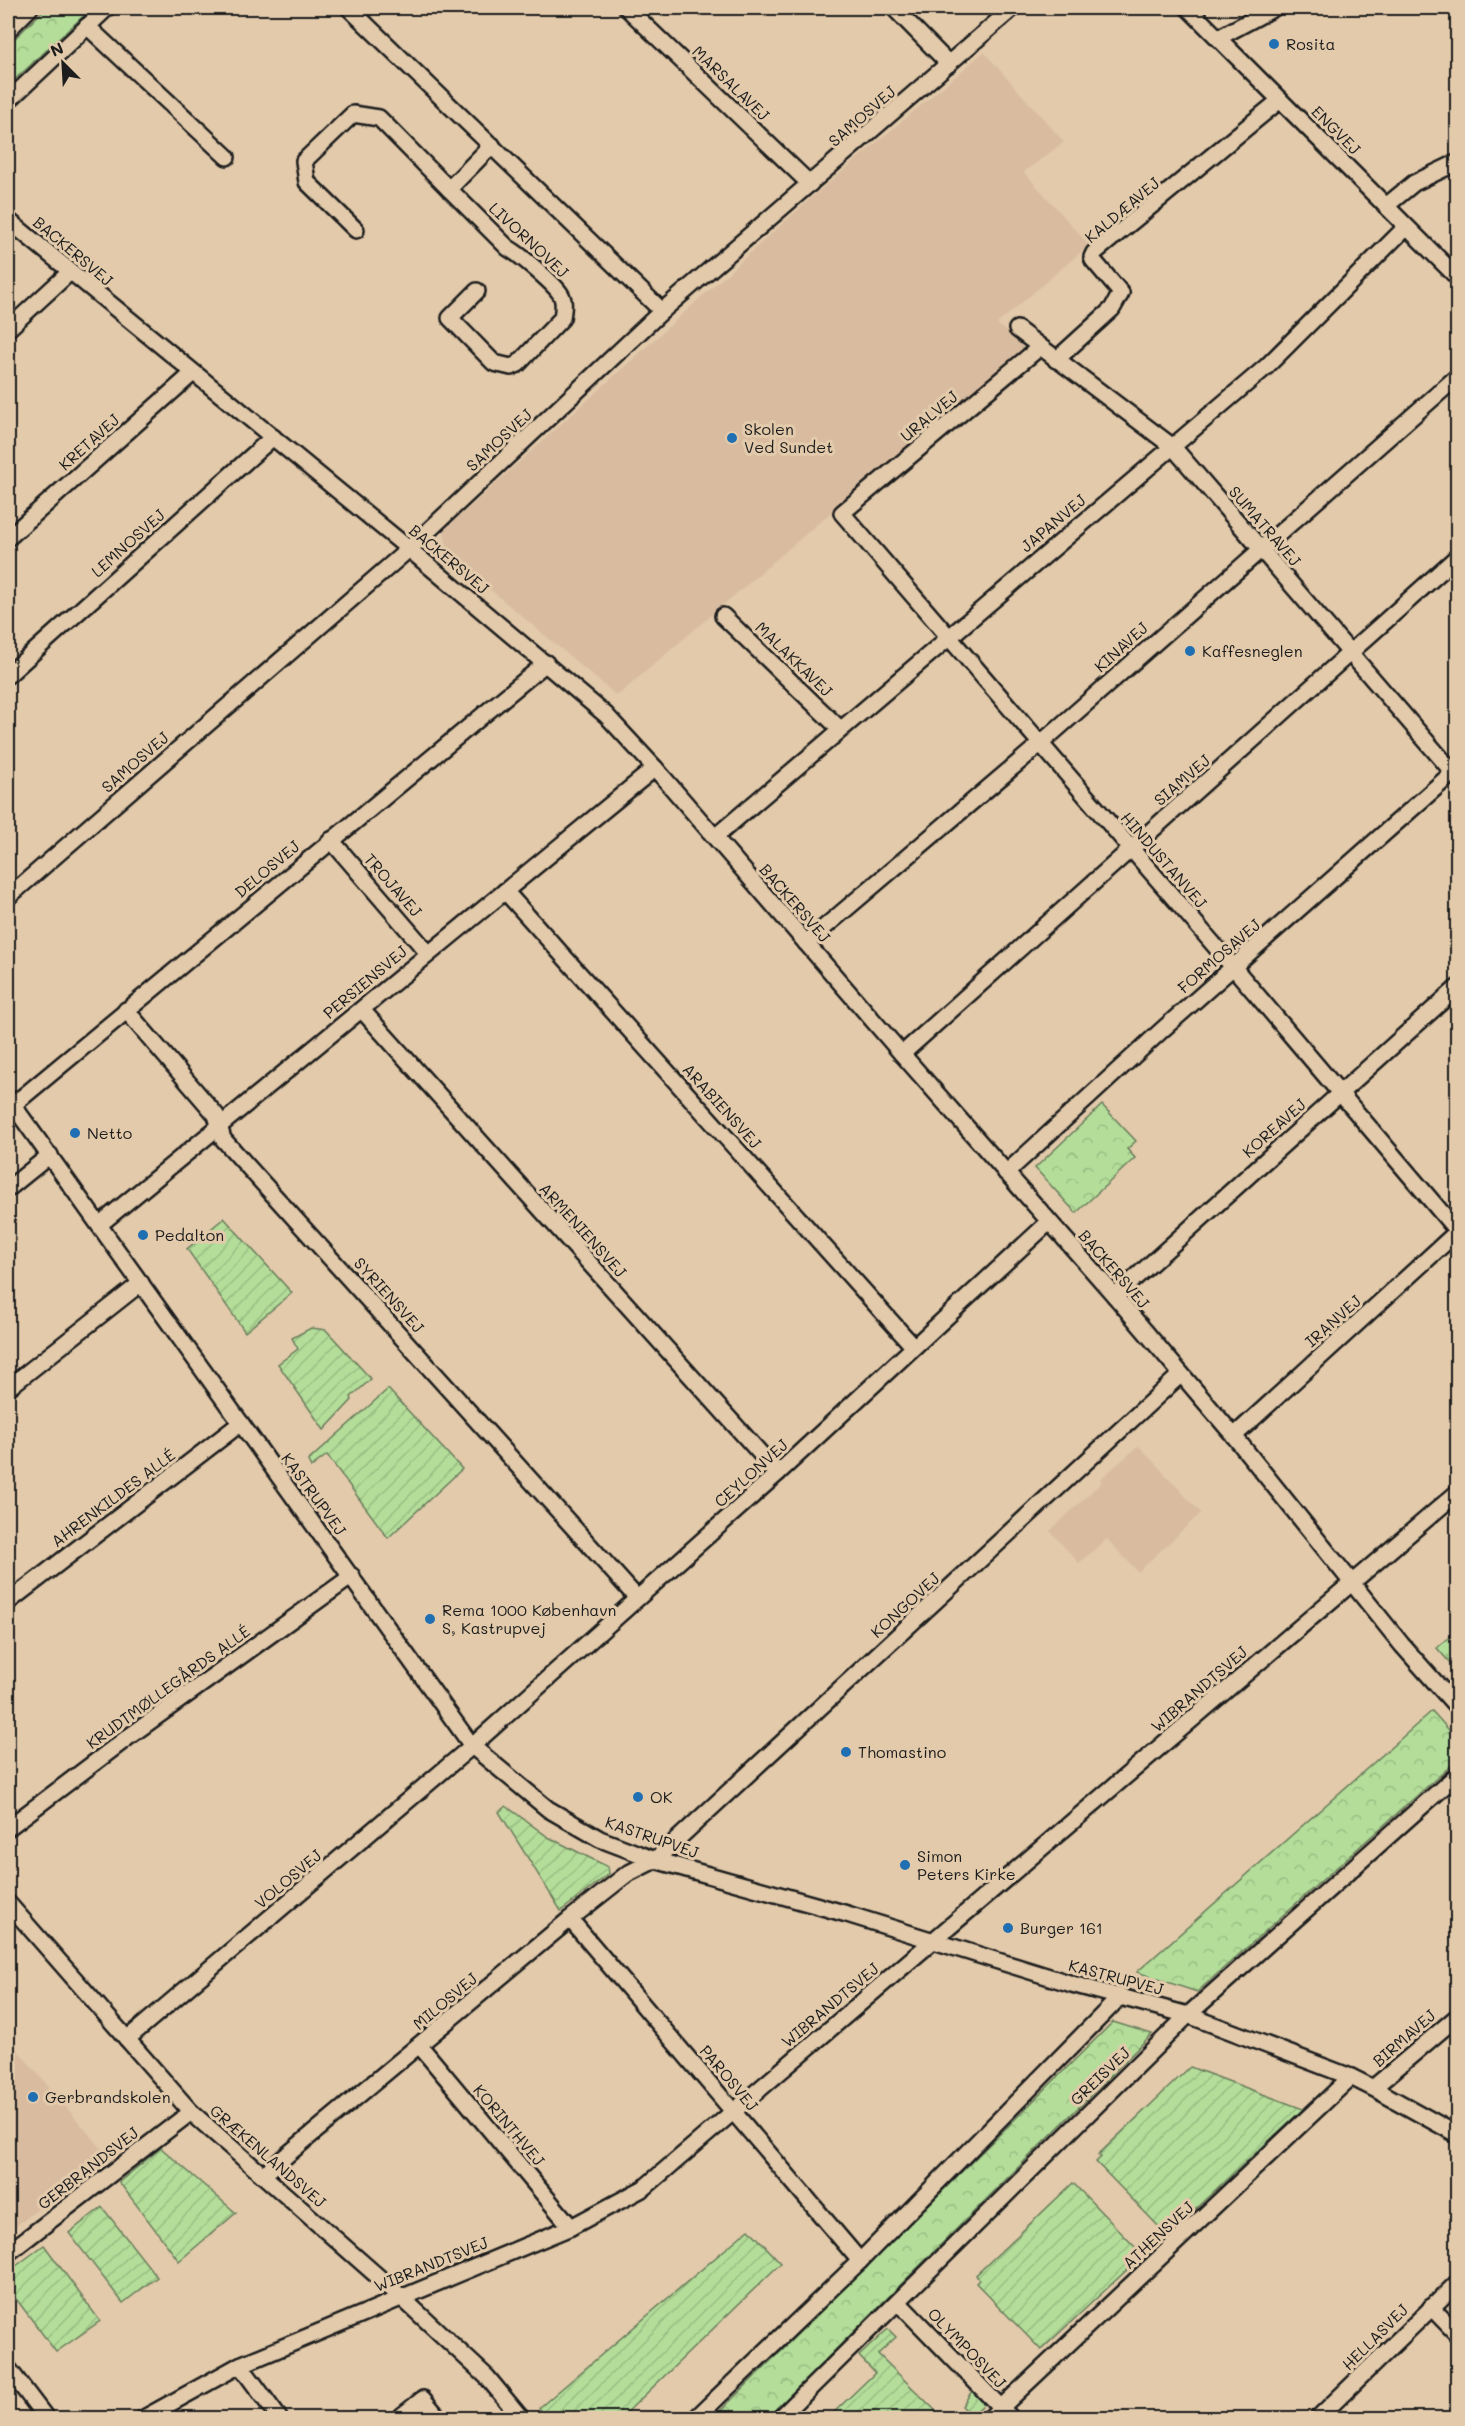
<svg xmlns="http://www.w3.org/2000/svg" width="1465" height="2426" font-family="Mali,sans-serif">
	<defs>
		<pattern id="grass-tufts" width="24" height="20" patternUnits="userSpaceOnUse" patternTransform="scale(1.5)"><rect width="24" height="20" fill="#b3dd99"/><path d="M3 7l-1-3M5 7V3M7 7l1-3M15 17l-1-3M17 17v-4M19 17l1-3" fill="none" stroke="#99bd83"/></pattern>
		<pattern id="park-crowns" width="20" height="18" patternUnits="userSpaceOnUse" patternTransform="scale(1.5)"><rect width="20" height="18" fill="#b3dd99"/><path d="M2 6a3 3 0 1 1 6 0M12 15a3 3 0 1 1 6 0" fill="none" stroke="#99bd83"/></pattern>
		<pattern id="garden-furrows" width="10" height="10" patternUnits="userSpaceOnUse" patternTransform="scale(1.5)"><rect width="10" height="10" fill="#b3dd99"/><path d="M-1 1l2-2M0 10L10 0M9 11l2-2" fill="none" stroke="#99bd83"/></pattern>
	</defs>
	<rect width="100%" height="100%" fill="#e2caab"/>
	<filter id="ink" filterUnits="userSpaceOnUse"><feTurbulence type="fractalNoise" baseFrequency=".0167" numOctaves="2"/><feDisplacementMap in="SourceGraphic" scale="12" xChannelSelector="R" yChannelSelector="G"/><feConvolveMatrix kernelMatrix="1 2 1 2 8 2 1 2 1" color-interpolation-filters="sRGB"/></filter>
	<g filter="url(#ink)">
		<g fill="#d9bca0">
			<path d="M 984,52 L 1064,142 L 1024,172 L 1089,245 L 997,324 L 1025,346 L 617,696 L 448,554 L 444,530 L 813,196 Z"/>
			<path d="M 1139,1446 L 1201,1513 L 1138,1572 L 1107,1539 L 1079,1563 L 1050,1531 L 1102,1482 L 1100,1479 Z"/>
			<path d="M 8,2039 L 108,2156 L 8,2232 Z"/>
		</g>
		<path fill="url(#grass-tufts)" stroke="#687c5a" stroke-width="1.5" d="M 1457,1631 L 1457,1671 L 1437,1648 Z"/>
		<g fill="url(#park-crowns)" stroke="#687c5a" stroke-width="1.5">
			<path d="M 46,8 L 92,8 L 8,86 L 8,45 Z"/>
			<path d="M 1102,1105 L 1136,1141 L 1127,1149 L 1135,1158 L 1076,1213 L 1035,1168 Z"/>
			<path d="M 1432,1711 L 1457,1739 L 1457,1760 L 1197,1992 L 1137,1972 Z"/>
			<path d="M 1113,2022 L 1152,2034 L 767,2418 L 713,2418 Z"/>
		</g>
		<g fill="url(#garden-furrows)" stroke="#687c5a" stroke-width="1.5">
			<path d="M 224,1218 L 292,1293 L 245,1332 L 187,1249 Z"/>
			<path d="M 311,1328 L 326,1330 L 371,1379 L 351,1397 L 352,1400 L 324,1430 L 278,1364 L 298,1349 L 292,1338 Z"/>
			<path d="M 388,1389 L 462,1469 L 388,1538 L 327,1455 L 311,1467 L 308,1461 Z"/>
			<path d="M 506,1806 L 548,1837 L 608,1867 L 609,1874 L 561,1911 L 499,1812 Z"/>
			<path d="M 1190,2067 L 1303,2109 L 1167,2235 L 1096,2162 L 1101,2157 L 1098,2155 Z"/>
			<path d="M 161,2148 L 236,2213 L 179,2261 L 119,2182 Z"/>
			<path d="M 1073,2183 L 1136,2248 L 1153,2232 L 1160,2239 L 1041,2350 L 976,2283 L 979,2280 L 976,2275 Z"/>
			<path d="M 102,2207 L 157,2277 L 123,2303 L 69,2233 Z"/>
			<path d="M 749,2229 L 781,2263 L 621,2418 L 548,2418 L 539,2408 Z"/>
			<path d="M 44,2245 L 100,2321 L 56,2352 L 8,2288 L 8,2272 Z"/>
			<path d="M 888,2329 L 896,2337 L 878,2354 L 943,2418 L 828,2418 L 875,2373 L 859,2356 Z"/>
			<path d="M 972,2391 L 984,2404 L 969,2418 L 959,2418 L 967,2411 L 962,2406 Z"/>
		</g>
		<g fill="none" stroke-linecap="round" stroke-linejoin="round">
			<defs>
				<g id="minor">
					<path d="M 349,8 L 662,311"/>
					<path d="M 627,8 L 810,184"/>
					<path d="M 894,8 L 949,64"/>
					<path d="M 1188,8 L 1458,278"/>
					<path d="M 87,26 L 227,157"/>
					<path d="M 8,30 L 30,8"/>
					<path d="M 1218,38 L 1274,8"/>
					<path d="M 8,101 L 107,8"/>
					<path d="M 1386,206 L 1414,183 L 1458,162"/>
					<path d="M 8,220 L 409,549 L 606,715 L 655,768 L 902,1054 L 1115,1296 L 1234,1436 L 1402,1645 L 1458,1708"/>
					<path d="M 356,230 L 307,182 L 304,161 L 353,114 L 379,118 L 449,189"/>
					<path d="M 477,291 L 450,318 L 494,363 L 511,367 L 518,364 L 562,318 C 563,311 565,302 561,295 C 556,285 518,253 508,248 L 449,189 L 492,145"/>
					<path d="M 8,329 L 70,272"/>
					<path d="M 1017,329 L 1173,447 L 1458,778"/>
					<path d="M 1040,347 L 842,513 L 1234,968 L 1458,1232"/>
					<path d="M 1056,360 L 1112,309 L 1121,293 L 1093,260 L 1092,257 L 1094,253 L 1280,100"/>
					<path d="M 8,538 L 193,373"/>
					<path d="M 723,616 L 840,729"/>
					<path d="M 8,675 L 273,437"/>
					<path d="M 715,837 L 1266,367 L 1406,227"/>
					<path d="M 331,840 L 428,953"/>
					<path d="M 505,891 L 913,1346"/>
					<path d="M 8,897 L 409,549 L 662,311 L 1013,8"/>
					<path d="M 806,943 L 1040,744 L 1458,376"/>
					<path d="M 126,1010 L 216,1115 L 223,1139 L 637,1598"/>
					<path d="M 362,1010 L 778,1473"/>
					<path d="M 902,1054 L 1458,556"/>
					<path d="M 8,1098 L 472,1746 L 548,1809 L 600,1839 L 655,1860 L 847,1914 L 1072,1984 L 1188,2015 L 1351,2077 L 1373,2088 L 1458,2135"/>
					<path d="M 13,1105 L 546,663"/>
					<path d="M 1006,1173 L 1162,1030 L 1458,768"/>
					<path d="M 8,1189 L 50,1155"/>
					<path d="M 99,1225 L 655,768"/>
					<path d="M 1115,1296 L 1458,987"/>
					<path d="M 8,1388 L 141,1283"/>
					<path d="M 1234,1436 L 1458,1231"/>
					<path d="M 8,1602 L 241,1423"/>
					<path d="M 8,1828 L 127,1738 L 352,1576"/>
					<path d="M 8,1903 L 191,2112 L 400,2296 L 487,2377 L 521,2418"/>
					<path d="M 570,1919 L 860,2261"/>
					<path d="M 127,2039 L 472,1746 L 778,1473 L 1049,1222"/>
					<path d="M 420,2046 L 571,2227"/>
					<path d="M 1373,2088 L 1458,2016"/>
					<path d="M 263,2175 L 570,1919 L 627,1874 L 655,1860 L 1180,1375"/>
					<path d="M 8,2253 L 191,2112"/>
					<path d="M 898,2302 L 1011,2418"/>
					<path d="M 1431,2307 L 1458,2335"/>
					<path d="M 240,2365 L 279,2418"/>
					<path d="M 8,2368 L 46,2418"/>
					<path d="M 144,2418 L 240,2365 L 571,2227 L 644,2188 L 1458,1492"/>
					<path d="M 399,2418 L 423,2399 L 439,2418"/>
					<path d="M 696,2418 L 860,2261 L 1121,1996"/>
					<path d="M 780,2418 L 1188,2015 L 1458,1774"/>
					<path d="M 990,2418 L 1351,2077"/>
					<path d="M 1318,2418 L 1458,2282"/>
				</g>
			</defs>
			<use href="#minor" stroke="#1c1c1c" stroke-width="20"/>
			<use href="#minor" stroke="#e2caab" stroke-width="15"/>
		</g>
	</g>
	<g fill="#1f6fb2" stroke="#e2caab" stroke-width="2">
		<circle cx="1274" cy="44" r="6"/>
		<circle cx="732" cy="438" r="6"/>
		<circle cx="1190" cy="651" r="6"/>
		<circle cx="75" cy="1133" r="6"/>
		<circle cx="143" cy="1235" r="6"/>
		<circle cx="430" cy="1619" r="6"/>
		<circle cx="846" cy="1752" r="6"/>
		<circle cx="638" cy="1797" r="6"/>
		<circle cx="905" cy="1865" r="6"/>
		<circle cx="1008" cy="1928" r="6"/>
		<circle cx="33" cy="2097" r="6"/>
	</g>
	<g text-anchor="middle" stroke-width="6" stroke-linejoin="round" paint-order="stroke">
		<g font-size="16" fill="#1c1c1c" stroke="#e2caab" text-anchor="start">
			<text x="1286" y="50">Rosita</text>
			<text x="744" y="435">Skolen<tspan x="744" dy="18">Ved Sundet</tspan></text>
			<text x="1202" y="657">Kaffesneglen</text>
			<text x="87" y="1139">Netto</text>
			<text x="155" y="1241">Pedalton</text>
			<text x="442" y="1616">Rema 1000 København<tspan x="442" dy="18">S, Kastrupvej</tspan></text>
			<text x="858" y="1758">Thomastino</text>
			<text x="650" y="1803">OK</text>
			<text x="917" y="1862">Simon<tspan x="917" dy="18">Peters Kirke</tspan></text>
			<text x="1020" y="1934">Burger 161</text>
			<text x="45" y="2103">Gerbrandskolen</text>
		</g>
		<g font-size="16" fill="#1c1c1c" stroke="#e2caab">
			<text transform="translate(731 83) rotate(44)" y="6">MARSALAVEJ</text>
			<text transform="translate(862 116) rotate(-41)" y="6">SAMOSVEJ</text>
			<text transform="translate(1336 130) rotate(45)" y="6">ENGVEJ</text>
			<text transform="translate(1122 210) rotate(-40)" y="6">KALDÆAVEJ</text>
			<text transform="translate(529 240) rotate(43)" y="6">LIVORNOVEJ</text>
			<text transform="translate(73 251) rotate(40)" y="6">BACKERSVEJ</text>
			<text transform="translate(929 416) rotate(-40)" y="6">URALVEJ</text>
			<text transform="translate(499 440) rotate(-43)" y="6">SAMOSVEJ</text>
			<text transform="translate(89 442) rotate(-42)" y="6">KRETAVEJ</text>
			<text transform="translate(1053 523) rotate(-40)" y="6">JAPANVEJ</text>
			<text transform="translate(1265 526) rotate(49)" y="6">SUMATRAVEJ</text>
			<text transform="translate(128 543) rotate(-42)" y="6">LEMNOSVEJ</text>
			<text transform="translate(449 559) rotate(40)" y="6">BACKERSVEJ</text>
			<text transform="translate(1121 647) rotate(-42)" y="6">KINAVEJ</text>
			<text transform="translate(794 659) rotate(44)" y="6">MALAKKAVEJ</text>
			<text transform="translate(135 762) rotate(-41)" y="6">SAMOSVEJ</text>
			<text transform="translate(1182 780) rotate(-41)" y="6">SIAMVEJ</text>
			<text transform="translate(1164 860) rotate(49)" y="6">HINDUSTANVEJ</text>
			<text transform="translate(267 869) rotate(-40)" y="6">DELOSVEJ</text>
			<text transform="translate(393 885) rotate(49)" y="6">TROJAVEJ</text>
			<text transform="translate(795 903) rotate(49)" y="6">BACKERSVEJ</text>
			<text transform="translate(1219 956) rotate(-41)" y="6">FORMOSAVEJ</text>
			<text transform="translate(365 982) rotate(-40)" y="6">PERSIENSVEJ</text>
			<text transform="translate(722 1106) rotate(48)" y="6">ARABIENSVEJ</text>
			<text transform="translate(1274 1128) rotate(-42)" y="6">KOREAVEJ</text>
			<text transform="translate(583 1230) rotate(48)" y="6">ARMENIENSVEJ</text>
			<text transform="translate(1114 1269) rotate(49)" y="6">BACKERSVEJ</text>
			<text transform="translate(389 1295) rotate(48)" y="6">SYRIENSVEJ</text>
			<text transform="translate(1333 1321) rotate(-42)" y="6">IRANVEJ</text>
			<text transform="translate(751 1473) rotate(-42)" y="6">CEYLONVEJ</text>
			<text transform="translate(314 1494) rotate(54)" y="6">KASTRUPVEJ</text>
			<text transform="translate(113 1498) rotate(-37)" y="6">AHRENKILDES ALLÉ</text>
			<text transform="translate(905 1605) rotate(-43)" y="6">KONGOVEJ</text>
			<text transform="translate(168 1687) rotate(-36)" y="6">KRUDTMØLLEGÅRDS ALLÉ</text>
			<text transform="translate(1199 1689) rotate(-41)" y="6">WIBRANDTSVEJ</text>
			<text transform="translate(652 1837) rotate(19)" y="6">KASTRUPVEJ</text>
			<text transform="translate(288 1879) rotate(-40)" y="6">VOLOSVEJ</text>
			<text transform="translate(1116 1977) rotate(15)" y="6">KASTRUPVEJ</text>
			<text transform="translate(445 2001) rotate(-40)" y="6">MILOSVEJ</text>
			<text transform="translate(830 2005) rotate(-40)" y="6">WIBRANDTSVEJ</text>
			<text transform="translate(1404 2038) rotate(-41)" y="6">BIRMAVEJ</text>
			<text transform="translate(1100 2076) rotate(-44)" y="6">GREISVEJ</text>
			<text transform="translate(729 2078) rotate(50)" y="6">PAROSVEJ</text>
			<text transform="translate(509 2125) rotate(50)" y="6">KORINTHVEJ</text>
			<text transform="translate(268 2156) rotate(41)" y="6">GRÆKENLANDSVEJ</text>
			<text transform="translate(88 2168) rotate(-38)" y="6">GERBRANDSVEJ</text>
			<text transform="translate(1158 2235) rotate(-43)" y="6">ATHENSVEJ</text>
			<text transform="translate(431 2264) rotate(-22)" y="6">WIBRANDTSVEJ</text>
			<text transform="translate(1375 2337) rotate(-45)" y="6">HELLASVEJ</text>
			<text transform="translate(967 2348) rotate(46)" y="6">OLYMPOSVEJ</text>
		</g>
	</g>
	<rect width="1465" height="2426" fill="none" stroke="#e2caab" stroke-width="30"/>
	<rect x="15" y="15" width="1435" height="2396" fill="none" stroke="#1c1c1c" stroke-width="2" filter="url(#ink)"/>
	<g transform="translate(63 63) rotate(336)" stroke="#e2caab" stroke-width="4.5" paint-order="stroke">
	<path d="M0-4.5L10 22L0 15L-10 22Z" fill="#1c1c1c"/>
	<text y="-9" font-size="16" font-weight="bold" text-anchor="middle" fill="#1c1c1c">N</text>
	</g>
</svg>
